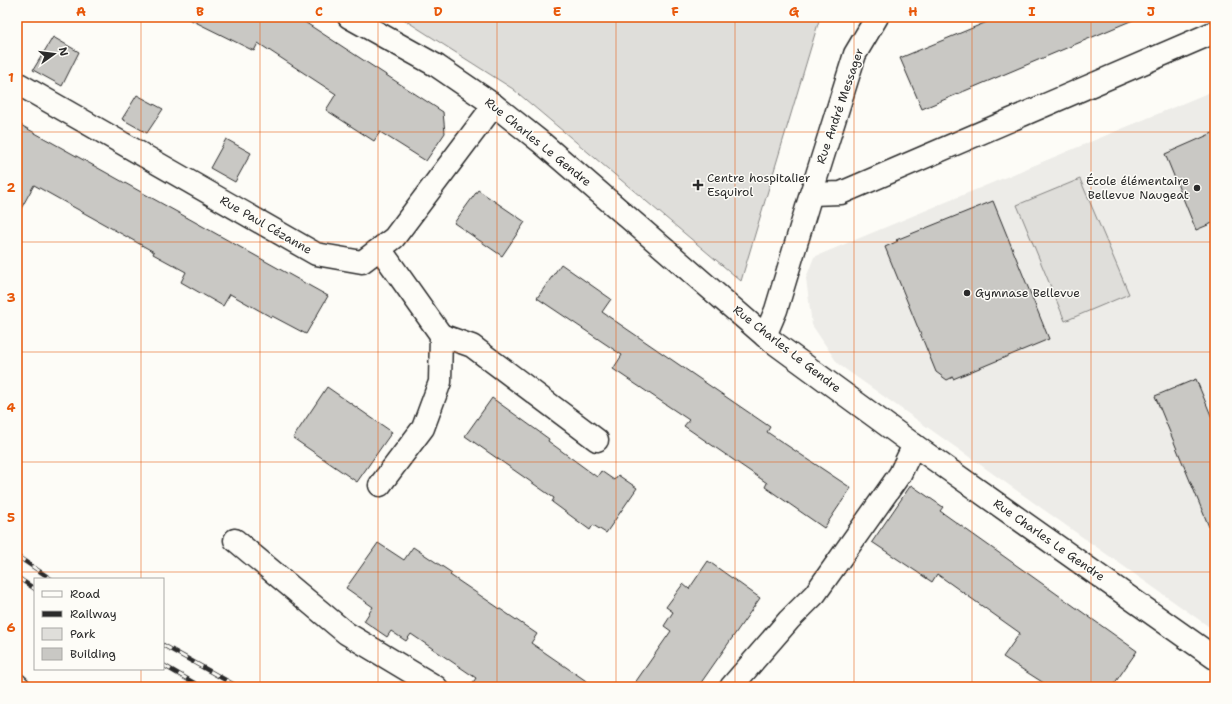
<svg xmlns="http://www.w3.org/2000/svg" width="1232" height="704" font-family="'Shantell Sans',sans-serif">
	<rect width="100%" height="100%" fill="#fdfcf7"/>
	<filter id="ink" filterUnits="userSpaceOnUse"><feTurbulence type="fractalNoise" baseFrequency=".025" numOctaves="2"/><feDisplacementMap in="SourceGraphic" scale="8" xChannelSelector="R" yChannelSelector="G"/><feConvolveMatrix kernelMatrix="1 2 1 2 8 2 1 2 1" color-interpolation-filters="sRGB"/></filter>
	<g filter="url(#ink)">
		<path fill="#edece8" d="M 1215,90 L 1215,631 L 838,364 L 812,325 L 806,278 L 814,257 Z"/>
		<g fill="#dfdeda" stroke="#858482">
			<path d="M 400,17 L 820,17 L 741,281 L 513,89 Z"/>
			<path d="M 1080,179 L 1129,294 L 1065,321 L 1017,205 Z"/>
		</g>
		<g fill="#c9c8c4" stroke="#2b2b2b">
			<path d="M 185,17 L 297,17 L 443,112 L 445,133 L 426,161 L 380,132 L 374,141 L 326,110 L 336,94 L 258,43 L 254,51 Z"/>
			<path d="M 999,17 L 1140,17 L 922,109 L 900,58 Z"/>
			<path d="M 53,37 L 79,52 L 62,86 L 33,70 Z"/>
			<path d="M 137,95 L 163,109 L 147,133 L 122,119 Z"/>
			<path d="M 17,123 L 328,296 L 306,334 L 272,316 L 271,317 L 230,294 L 223,306 L 181,282 L 186,272 L 153,254 L 154,252 L 34,185 L 17,216 Z"/>
			<path d="M 1215,132 L 1215,222 L 1196,230 L 1165,154 Z"/>
			<path d="M 226,139 L 251,153 L 235,182 L 210,168 Z"/>
			<path d="M 478,190 L 525,222 L 502,256 L 454,223 Z"/>
			<path d="M 993,201 L 1049,339 L 953,379 L 953,377 L 947,380 L 936,372 L 885,247 L 898,241 L 896,240 Z"/>
			<path d="M 561,264 L 611,299 L 602,312 L 770,427 L 767,432 L 851,488 L 824,528 L 765,487 L 767,483 L 684,426 L 689,420 L 613,369 L 622,355 L 537,298 Z"/>
			<path d="M 1196,379 L 1215,425 L 1214,539 L 1155,396 Z"/>
			<path d="M 327,387 L 392,432 L 357,482 L 293,438 Z"/>
			<path d="M 492,398 L 549,439 L 548,441 L 597,477 L 601,471 L 614,480 L 618,475 L 637,488 L 606,533 L 593,525 L 590,530 L 552,502 L 554,498 L 465,436 Z"/>
			<path d="M 911,485 L 943,507 L 940,511 L 1137,651 L 1112,687 L 1050,687 L 1003,657 L 1020,633 L 937,574 L 932,582 L 872,542 Z"/>
			<path d="M 378,543 L 404,560 L 413,547 L 452,573 L 450,575 L 537,634 L 531,643 L 595,687 L 470,687 L 476,678 L 411,634 L 406,641 L 391,631 L 387,637 L 364,621 L 373,607 L 346,588 Z"/>
			<path d="M 708,561 L 760,598 L 698,687 L 632,687 L 671,631 L 664,626 L 673,612 L 666,607 L 683,584 L 689,589 Z"/>
		</g>
		<g fill="none" stroke-linecap="round" stroke-linejoin="round">
			<defs>
				<g id="minor">
					<path d="M 349,17 L 437,66 L 494,105 L 542,143 L 765,336 L 914,445 L 1215,658"/>
					<path d="M 17,83 L 316,254 L 362,262 L 394,238 L 494,105"/>
					<path d="M 811,194 L 841,193 L 1215,32"/>
					<path d="M 441,335 L 472,346 L 597,440"/>
					<path d="M 765,336 L 776,310 L 811,194 L 855,54 L 877,17"/>
					<path d="M 380,485 L 423,428 L 440,382 L 441,335 L 380,249"/>
					<path d="M 235,540 L 346,633 L 436,687"/>
					<path d="M 731,687 L 789,620 L 815,594 L 900,474 L 914,445"/>
				</g>
				<path id="major" d="M 17,685 L 19,687"/>
			</defs>
			<use href="#minor" stroke="#2b2b2b" stroke-width="25"/>
			<use href="#major" stroke="#2b2b2b" stroke-width="25"/>
			<use href="#minor" stroke="#fdfcf7" stroke-width="22"/>
			<use href="#major" stroke="#fdfcf7" stroke-width="22"/>
			<defs>
				<g id="rail">
					<path d="M 17,556 L 51,579"/>
					<path d="M 17,577 L 35,589"/>
					<path d="M 163,645 L 238,687"/>
					<path d="M 163,665 L 201,687"/>
				</g>
			</defs>
			<use href="#rail" stroke="#2b2b2b" stroke-width="4.5"/>
			<use href="#rail" stroke="#fdfcf7" stroke-width="3" stroke-dasharray="9" stroke-linecap="butt"/>
		</g>
	</g>
	<path fill="none" stroke="#e8590c" stroke-width="1" stroke-opacity="0.55" d="M 141,17 L 141,579M 260,17 L 260,687M 378,17 L 378,687M 497,17 L 497,687M 616,17 L 616,687M 735,17 L 735,687M 854,17 L 854,687M 972,17 L 972,687M 1091,17 L 1091,687M 17,132 L 1215,132M 17,242 L 1215,242M 17,352 L 1215,352M 17,462 L 1215,462M 17,572 L 1215,572M 141,669 L 141,687"/>
	<g fill="#2b2b2b" stroke="#fdfcf7" stroke-width="1.5">
		<path d="M696 179h4v4h4v4h-4v4h-4v-4h-4v-4h4z"/>
		<circle cx="1197" cy="188" r="4"/>
		<circle cx="967" cy="293" r="4"/>
	</g>
	<g text-anchor="middle" stroke-width="3" stroke-linejoin="round" paint-order="stroke">
		<g font-size="12" fill="#2b2b2b" stroke="#fdfcf7">
			<text transform="translate(840 106) rotate(-71)" y="4">Rue André Messager</text>
			<text transform="translate(538 142) rotate(39)" y="4">Rue Charles Le Gendre</text>
			<text transform="translate(266 225) rotate(30)" y="4">Rue Paul Cézanne</text>
			<text transform="translate(787 349) rotate(38)" y="4">Rue Charles Le Gendre</text>
			<text transform="translate(1049 540) rotate(35)" y="4">Rue Charles Le Gendre</text>
		</g>
		<g font-size="12" fill="#2b2b2b" stroke="#fdfcf7" text-anchor="start">
			<text x="707" y="182">Centre hospitalier<tspan x="707" dy="14">Esquirol</tspan></text>
			<text x="1189" y="185" text-anchor="end">École élémentaire<tspan x="1189" dy="14">Bellevue Naugeat</tspan></text>
			<text x="975" y="297">Gymnase Bellevue</text>
		</g>
	</g>
	<rect width="1232" height="704" fill="none" stroke="#fdfcf7" stroke-width="44"/>
	<rect x="34" y="578" width="130" height="92" fill="#fdfcf7" stroke="#a9a8a5"/>
	<rect x="42" y="591" width="20" height="6" fill="#fdfcf7" stroke="#a9a8a5"/>
	<text x="70" y="598" font-size="12" fill="#2b2b2b">Road</text>
	<rect x="42" y="611" width="20" height="6" fill="#2b2b2b" stroke="#a9a8a5"/>
	<text x="70" y="618" font-size="12" fill="#2b2b2b">Railway</text>
	<rect x="42" y="628" width="20" height="12" fill="#dfdeda" stroke="#a9a8a5"/>
	<text x="70" y="638" font-size="12" fill="#2b2b2b">Park</text>
	<rect x="42" y="648" width="20" height="12" fill="#c9c8c4" stroke="#a9a8a5"/>
	<text x="70" y="658" font-size="12" fill="#2b2b2b">Building</text>
	<g transform="translate(54 54) rotate(76)" stroke="#fdfcf7" stroke-width="3" paint-order="stroke">
	<path d="M0-3L7 15L0 10L-7 15Z" fill="#2b2b2b"/>
	<text y="-6" font-size="11" font-weight="bold" text-anchor="middle" fill="#2b2b2b">N</text>
	</g>
	<rect x="22" y="22" width="1188" height="660" fill="none" stroke="#e8590c" stroke-width="1.5"/>
	<g font-size="13" text-anchor="middle" font-weight="bold" fill="#e8590c">
		<text x="81" y="16">A</text>
		<text x="200" y="16">B</text>
		<text x="319" y="16">C</text>
		<text x="438" y="16">D</text>
		<text x="557" y="16">E</text>
		<text x="675" y="16">F</text>
		<text x="794" y="16">G</text>
		<text x="913" y="16">H</text>
		<text x="1032" y="16">I</text>
		<text x="1151" y="16">J</text>
		<text x="11" y="82">1</text>
		<text x="11" y="192">2</text>
		<text x="11" y="302">3</text>
		<text x="11" y="412">4</text>
		<text x="11" y="522">5</text>
		<text x="11" y="632">6</text>
	</g>
</svg>
